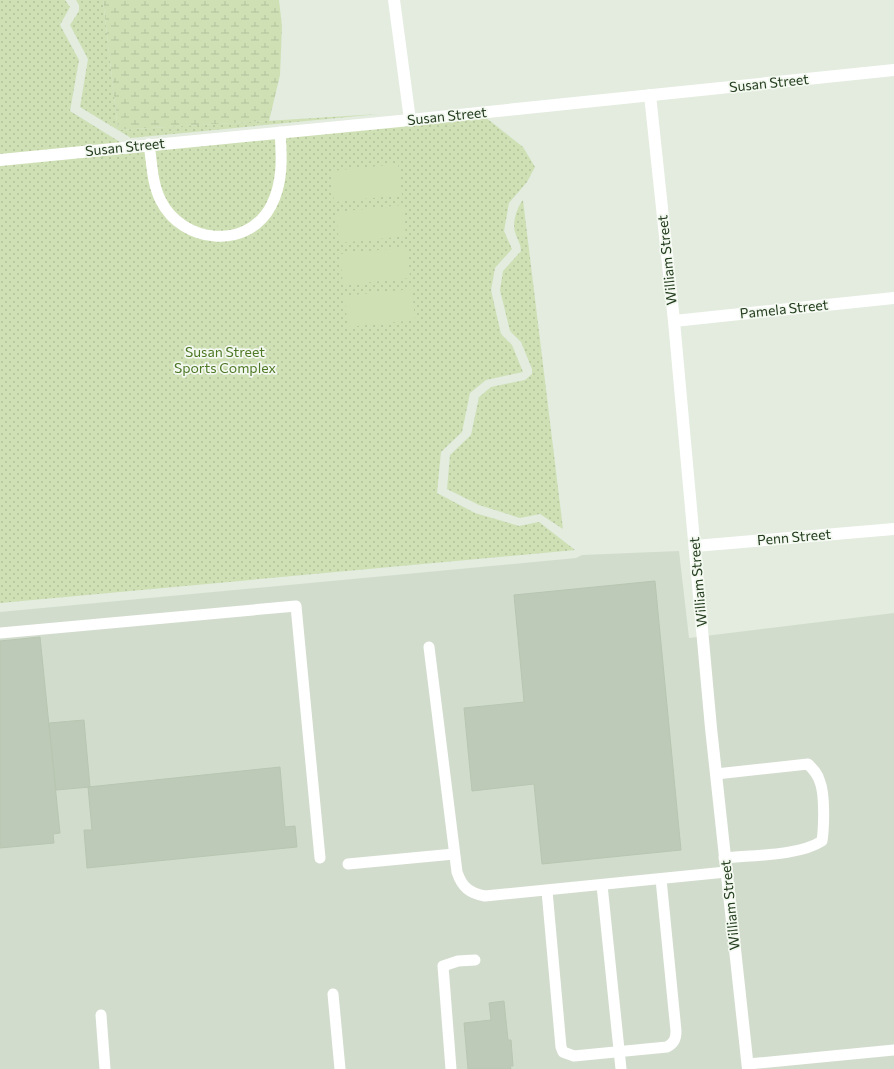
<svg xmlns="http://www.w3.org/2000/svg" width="894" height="1069" font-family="Commissioner,sans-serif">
	<defs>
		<pattern id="wetland-marsh" width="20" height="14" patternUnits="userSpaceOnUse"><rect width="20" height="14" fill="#cfe0b5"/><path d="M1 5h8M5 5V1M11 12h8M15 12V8" fill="none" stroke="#b1c19b"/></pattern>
		<pattern id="park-dots" width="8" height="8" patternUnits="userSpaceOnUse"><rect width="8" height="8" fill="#cfe0b5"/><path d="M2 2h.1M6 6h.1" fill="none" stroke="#b1c19b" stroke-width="1.8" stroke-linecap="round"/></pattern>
	</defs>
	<rect width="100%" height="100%" fill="#e3ecdf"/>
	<path fill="#d2dccd" d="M 679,551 L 689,638 L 894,613 L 894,1069 L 0,1069 L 0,612 L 576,558 L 582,555 Z"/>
	<path fill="url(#wetland-marsh)" d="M 103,0 L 279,0 L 282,26 L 280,75 L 269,121 L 118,130 Z"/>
	<g fill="url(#park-dots)">
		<path d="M 0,0 L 65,0 L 70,7 L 60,25 L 79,60 L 70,111 L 128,147 L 480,113 L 523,147 L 535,167 L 527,182 L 509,203 L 504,231 L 512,249 L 495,268 L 491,290 L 501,334 L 512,345 L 523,372 L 486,380 L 470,393 L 462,432 L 441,452 L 437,493 L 475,513 L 519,526 L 539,522 L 575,550 L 0,603 Z"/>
		<path d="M 76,0 L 103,0 L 118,130 L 379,114 L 131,138 L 80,107 L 88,59 L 70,25 L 79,11 L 79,5 Z"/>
		<path d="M 523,200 L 563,529 L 540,514 L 520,518 L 479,505 L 447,489 L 450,455 L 471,435 L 479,397 L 491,387 L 525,380 L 532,374 L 532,369 L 521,342 L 510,331 L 500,290 L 503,271 L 521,251 C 521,244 517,239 515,232 C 512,223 517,207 523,200 Z"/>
	</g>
	<g fill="#cfe0b5">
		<path d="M 398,164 L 402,195 L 334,202 L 331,171 Z"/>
		<path d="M 403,205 L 406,236 L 339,243 L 336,212 Z"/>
		<path d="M 407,247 L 410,278 L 343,285 L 340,254 Z"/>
		<path d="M 412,289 L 415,320 L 348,327 L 344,296 Z"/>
	</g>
	<g fill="#bdcab7" stroke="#b7c6b1">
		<path d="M 655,581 L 681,850 L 542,864 L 534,784 L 472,791 L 464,708 L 524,702 L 514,595 Z"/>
		<path d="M 40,637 L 60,833 L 53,834 L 54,843 L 0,848 L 0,641 Z"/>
		<path d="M 84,720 L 90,787 L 56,790 L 49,723 Z"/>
		<path d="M 280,767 L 285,827 L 295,826 L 297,847 L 87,868 L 84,830 L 92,830 L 88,787 Z"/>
		<path d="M 504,1001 L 508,1040 L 511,1040 L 513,1066 L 510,1066 L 511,1069 L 468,1069 L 464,1023 L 491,1020 L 489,1003 Z"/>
	</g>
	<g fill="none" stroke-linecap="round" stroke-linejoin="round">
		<g stroke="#fff" stroke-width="11">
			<path d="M 149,144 C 152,163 152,184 161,201 C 182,243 247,251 271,206 C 283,183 282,158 280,132"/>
			<path d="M 0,633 L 296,606 L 320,858"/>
			<path d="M 429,647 L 457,872 C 462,887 469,893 485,896 L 726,872"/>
			<path d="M 716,774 L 808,764 C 813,769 818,774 820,782 C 825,794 824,828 822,841 C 799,856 753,855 724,858"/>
			<path d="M 348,864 L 454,854"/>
			<path d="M 602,885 L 621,1069"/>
			<path d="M 547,891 L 561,1047 L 563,1052 L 574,1056 L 667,1047 C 674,1043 676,1039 676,1031 L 661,879"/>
			<path d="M 333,994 L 340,1069"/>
			<path d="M 101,1015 L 105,1069"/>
			<path d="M 748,1064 L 894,1050"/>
			<path d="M 451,1069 L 443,966 L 458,961 L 475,960"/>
		</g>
		<g stroke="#fff" stroke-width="12">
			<path d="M 394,0 L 410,120"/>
			<path d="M 650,95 L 674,321 L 711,728 L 748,1069"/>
			<path d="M 0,160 L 410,120 L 894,70"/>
			<path d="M 674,321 L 894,298"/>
			<path d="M 695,546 L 894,529"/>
		</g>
	</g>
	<g text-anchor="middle" stroke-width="3.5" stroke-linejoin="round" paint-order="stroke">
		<g font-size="14" fill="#233d1e" stroke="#f3f8f0">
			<text transform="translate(769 83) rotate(-6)" y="5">Susan Street</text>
			<text transform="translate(447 116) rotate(-6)" y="5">Susan Street</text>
			<text transform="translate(125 147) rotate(-6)" y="5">Susan Street</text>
			<text transform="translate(667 260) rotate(-96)" y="5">William Street</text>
			<text transform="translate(784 309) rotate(-6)" y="5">Pamela Street</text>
			<text transform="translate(794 537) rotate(-5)" y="5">Penn Street</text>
			<text transform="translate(698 582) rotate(-95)" y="5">William Street</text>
			<text transform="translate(730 905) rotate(-96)" y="5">William Street</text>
		</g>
		<g font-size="14" fill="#4e7825" stroke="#f3f8f0">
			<text x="225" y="357">Susan Street<tspan x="225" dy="16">Sports Complex</tspan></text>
		</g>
	</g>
</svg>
